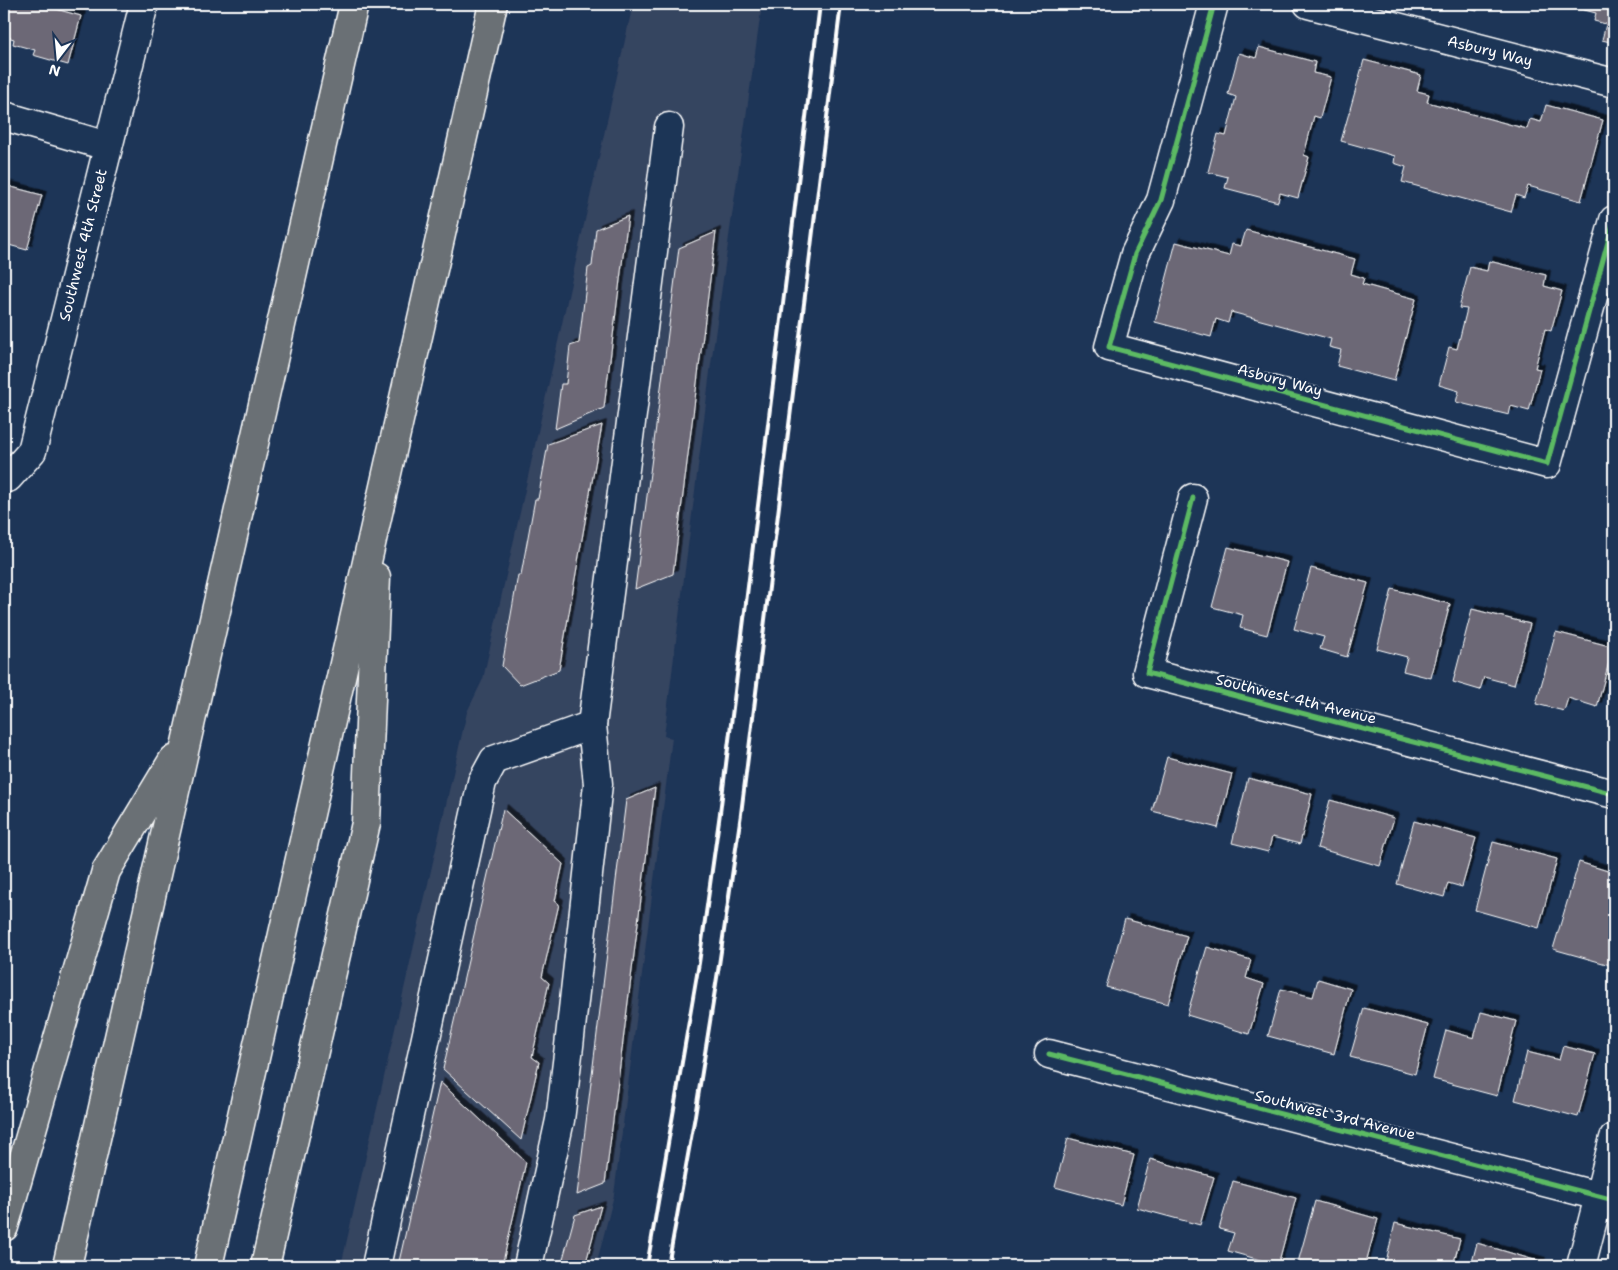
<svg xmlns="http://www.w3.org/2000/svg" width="1618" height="1270" font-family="'Shantell Sans',sans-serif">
	<defs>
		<filter id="shadow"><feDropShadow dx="4.5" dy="-4.5" stdDeviation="0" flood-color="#0009"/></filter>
	</defs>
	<rect width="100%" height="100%" fill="#1d3557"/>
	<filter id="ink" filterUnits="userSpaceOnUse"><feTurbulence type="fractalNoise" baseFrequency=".02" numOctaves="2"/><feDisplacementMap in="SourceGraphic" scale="10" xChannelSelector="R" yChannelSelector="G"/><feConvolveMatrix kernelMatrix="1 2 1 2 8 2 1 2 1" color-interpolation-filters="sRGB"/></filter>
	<g filter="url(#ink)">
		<path fill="#354460" d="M 633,4 L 762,4 L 711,364 L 664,736 L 672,738 L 614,1195 L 596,1266 L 341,1266 L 467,712 L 483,679 Z"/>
		<g fill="#6c6876" stroke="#fff" filter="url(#shadow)">
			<path d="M 4,4 L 38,4 L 81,16 L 68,65 L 33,55 L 35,50 L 13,44 L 14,39 L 4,36 Z"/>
			<path d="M 1449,4 L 1479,4 L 1477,11 Z"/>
			<path d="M 1561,4 L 1614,4 L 1614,43 L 1602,40 L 1606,24 L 1594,21 L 1596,13 Z"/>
			<path d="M 1259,47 L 1315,62 L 1313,73 L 1331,77 L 1320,118 L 1314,116 L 1304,155 L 1309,157 L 1298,198 L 1280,193 L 1278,202 L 1225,188 L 1228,177 L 1208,172 L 1218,134 L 1226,136 L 1236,97 L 1228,94 L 1239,53 L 1256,58 Z"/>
			<path d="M 1364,60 L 1421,75 L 1417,91 L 1429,94 L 1427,102 L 1527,129 L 1530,119 L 1541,122 L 1546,105 L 1603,120 L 1581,201 L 1528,186 L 1524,198 L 1516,195 L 1511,212 L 1402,182 L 1406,167 L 1394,163 L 1395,156 L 1341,141 Z"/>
			<path d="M 4,185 L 42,195 L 27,250 L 5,244 L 4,248 Z"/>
			<path d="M 628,216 L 604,408 L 555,429 L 561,384 L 566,384 L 570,346 L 579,343 L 588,268 L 592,266 L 596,229 Z"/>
			<path d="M 1246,230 L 1355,259 L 1351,274 L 1364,278 L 1362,284 L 1416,299 L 1394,381 L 1337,366 L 1341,350 L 1329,347 L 1331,339 L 1231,312 L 1228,323 L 1216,319 L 1211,337 L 1155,322 L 1176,242 L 1229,256 L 1232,244 L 1241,246 Z"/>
			<path d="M 716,232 L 673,574 L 635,589 L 679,248 Z"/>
			<path d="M 1489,261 L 1546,275 L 1544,286 L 1562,291 L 1551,331 L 1545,329 L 1535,368 L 1540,369 L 1529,411 L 1511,406 L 1509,415 L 1456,402 L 1459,391 L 1439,385 L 1449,347 L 1457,349 L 1467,309 L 1459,308 L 1470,267 L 1487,271 Z"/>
			<path d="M 602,425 L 559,670 L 520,685 L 502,666 L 518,575 L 521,575 L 535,499 L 538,499 L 548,444 Z"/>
			<path d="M 1228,547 L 1287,562 L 1267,635 L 1240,628 L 1243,615 L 1212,607 Z"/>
			<path d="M 1311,568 L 1368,583 L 1347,657 L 1320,649 L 1324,637 L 1294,629 Z"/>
			<path d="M 1392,589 L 1450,604 L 1431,678 L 1403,671 L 1407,657 L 1377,649 Z"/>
			<path d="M 1472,609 L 1530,624 L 1514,685 L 1484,677 L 1480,690 L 1453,682 Z"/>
			<path d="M 1556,632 L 1613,647 L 1597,707 L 1568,698 L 1564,711 L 1536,704 Z"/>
			<path d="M 1167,757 L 1232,774 L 1218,828 L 1152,811 Z"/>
			<path d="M 1248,778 L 1312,794 L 1300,844 L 1272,837 L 1268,852 L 1232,843 Z"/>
			<path d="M 655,788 L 605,1184 L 577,1195 L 626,800 Z"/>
			<path d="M 1330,800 L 1394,818 L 1380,866 L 1317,848 Z"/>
			<path d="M 503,809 L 563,864 L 555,901 L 559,904 L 542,977 L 549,983 L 532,1057 L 539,1062 L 521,1140 L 443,1069 Z"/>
			<path d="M 1414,821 L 1476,838 L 1462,887 L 1448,883 L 1444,897 L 1397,884 Z"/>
			<path d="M 1493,842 L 1557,859 L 1539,928 L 1475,910 Z"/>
			<path d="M 1579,862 L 1614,873 L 1614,923 L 1613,929 L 1614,929 L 1614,952 L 1610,965 L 1553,949 Z"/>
			<path d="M 1125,919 L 1187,936 L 1168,1004 L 1106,987 Z"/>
			<path d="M 1207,947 L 1251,960 L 1246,978 L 1264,984 L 1249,1034 L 1187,1015 Z"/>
			<path d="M 1318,979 L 1351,989 L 1334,1054 L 1268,1036 L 1281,989 L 1313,997 Z"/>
			<path d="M 1364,1008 L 1428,1025 L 1415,1074 L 1350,1057 Z"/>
			<path d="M 1481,1012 L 1516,1021 L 1497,1096 L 1433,1079 L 1446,1030 L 1474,1038 Z"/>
			<path d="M 1563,1046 L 1595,1054 L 1578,1117 L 1515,1100 L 1527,1052 L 1559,1060 Z"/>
			<path d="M 440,1082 L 526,1162 L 502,1266 L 398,1266 Z"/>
			<path d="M 1068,1138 L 1134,1155 L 1121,1205 L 1055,1187 Z"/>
			<path d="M 1150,1159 L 1214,1177 L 1200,1225 L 1137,1208 Z"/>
			<path d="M 1233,1181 L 1296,1198 L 1278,1265 L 1228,1251 L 1234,1233 L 1219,1229 Z"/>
			<path d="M 1315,1201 L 1378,1219 L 1365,1266 L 1297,1266 Z"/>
			<path d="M 601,1206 L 585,1266 L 561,1266 L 575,1215 Z"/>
			<path d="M 1395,1223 L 1460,1239 L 1453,1266 L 1385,1266 Z"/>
			<path d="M 1477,1243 L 1541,1262 L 1540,1266 L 1471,1266 Z"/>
		</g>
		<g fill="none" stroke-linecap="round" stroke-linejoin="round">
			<defs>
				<g id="minor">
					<path d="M 1214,4 L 1161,200 L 1135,254 L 1109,347 L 1547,464 L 1614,220"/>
					<path d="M 1308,4 L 1614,83"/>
					<path d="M 4,116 L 107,146"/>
					<path d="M 4,479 L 8,478 L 32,451 L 144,4"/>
					<path d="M 1193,498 L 1147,673 L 1614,794"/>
					<path d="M 1049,1054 L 1614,1200"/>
					<path d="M 376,1266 L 482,782 L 494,760 L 592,725"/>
					<path d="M 528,1266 L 560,1120 L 569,1046 L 598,784 L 592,725 L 669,127"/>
					<path d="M 1581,1266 L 1614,1138"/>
				</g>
				<g id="highway">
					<path d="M 4,1227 L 106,871 L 173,760"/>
					<path d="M 67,1266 L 354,4"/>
					<path d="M 208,1266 L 493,4"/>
					<path d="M 265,1266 L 366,823 L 376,577"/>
				</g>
			</defs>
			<use href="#minor" stroke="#fff" stroke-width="31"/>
			<use href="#highway" stroke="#fff" stroke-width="31"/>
			<use href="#minor" stroke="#1d3557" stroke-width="28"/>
			<use href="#highway" stroke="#6a7074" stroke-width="28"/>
			<g stroke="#fff" stroke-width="4">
				<path d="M 647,1266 L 699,963 L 720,813 L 820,4"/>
				<path d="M 668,1266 L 695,1116 L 719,965 L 741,814 L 841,4"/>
			</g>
			<defs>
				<g id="cycleway">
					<path d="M 1214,4 L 1161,200 L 1135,254 L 1109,347 L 1547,464 L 1614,220"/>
					<path d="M 1193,498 L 1147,673 L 1614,794"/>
					<path d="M 1049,1054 L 1614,1200"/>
				</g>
			</defs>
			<use href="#cycleway" stroke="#1d3557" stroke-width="8"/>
			<use href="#cycleway" stroke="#5cba63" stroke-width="5"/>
		</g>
	</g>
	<g text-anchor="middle" stroke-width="4.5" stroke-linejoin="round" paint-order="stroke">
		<g font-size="15" fill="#fff" stroke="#1d3557">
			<text transform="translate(1490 51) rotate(14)" y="5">Asbury Way</text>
			<text transform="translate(83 245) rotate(-76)" y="5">Southwest 4th Street</text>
			<text transform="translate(1280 380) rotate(15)" y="5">Asbury Way</text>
			<text transform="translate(1296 699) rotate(14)" y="5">Southwest 4th Avenue</text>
			<text transform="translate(1335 1115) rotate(14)" y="5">Southwest 3rd Avenue</text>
		</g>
	</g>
	<rect width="1618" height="1270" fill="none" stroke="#1d3557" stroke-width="20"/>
	<rect x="10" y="10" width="1598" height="1250" fill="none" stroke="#fff" stroke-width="2" filter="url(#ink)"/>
	<g transform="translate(58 58) rotate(196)" stroke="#1d3557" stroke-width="4" paint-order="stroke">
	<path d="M0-4L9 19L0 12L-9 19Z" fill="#ffffff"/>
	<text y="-8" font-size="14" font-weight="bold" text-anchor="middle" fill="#ffffff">N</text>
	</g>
</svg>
